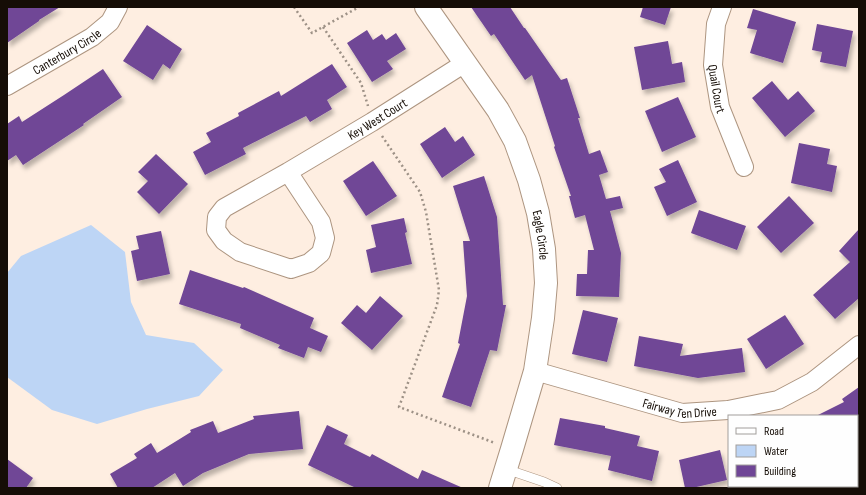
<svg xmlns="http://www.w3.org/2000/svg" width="866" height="495" font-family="'Sofia Sans Condensed',sans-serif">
	<defs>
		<filter id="shadow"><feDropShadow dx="2.5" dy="4.5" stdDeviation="2" flood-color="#0004"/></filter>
	</defs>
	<rect width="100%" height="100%" fill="#feeee1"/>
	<path fill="#bdd5f5" d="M 91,225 L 125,252 L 131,302 L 146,335 L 194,343 L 223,370 L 199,396 L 147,409 L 97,424 L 52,410 L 7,377 L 7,273 L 21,256 Z"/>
	<g fill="#6f4696" filter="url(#shadow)">
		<path d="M 7,7 L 60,7 L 39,20 L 39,21 L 7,43 Z"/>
		<path d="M 471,7 L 510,7 L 524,28 L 525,28 L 561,80 L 567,78 L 580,118 L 578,118 L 589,154 L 600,150 L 608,172 L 599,175 L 606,199 L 620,196 L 623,208 L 610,211 L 621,253 L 619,297 L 576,296 L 577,274 L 587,274 L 588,250 L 594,250 L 585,215 L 575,218 L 569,196 L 571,196 L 554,147 L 555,146 L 532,75 L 525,80 L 494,34 L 491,36 Z"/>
		<path d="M 643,7 L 671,7 L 665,25 L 640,17 Z"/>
		<path d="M 753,9 L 796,22 L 783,63 L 750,53 L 757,30 L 747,28 Z"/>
		<path d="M 817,24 L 853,31 L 846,67 L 820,62 L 822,52 L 812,50 Z"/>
		<path d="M 147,25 L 182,49 L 170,69 L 163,64 L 153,80 L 123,61 Z"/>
		<path d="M 367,30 L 373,40 L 382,34 L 386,40 L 396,33 L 406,49 L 387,61 L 393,69 L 372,82 L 347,43 Z"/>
		<path d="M 668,41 L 672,64 L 682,62 L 685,82 L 642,90 L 634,47 Z"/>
		<path d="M 332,64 L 347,87 L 327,100 L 332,109 L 310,122 L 306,116 L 243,148 L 246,154 L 205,175 L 193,152 L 211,142 L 206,133 L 239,116 L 238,113 L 279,91 L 281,96 Z"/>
		<path d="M 103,69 L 122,97 L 83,124 L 84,125 L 23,165 L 16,155 L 7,161 L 7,124 L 19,116 L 22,122 L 64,95 Z"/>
		<path d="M 772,81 L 788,100 L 798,91 L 815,111 L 785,137 L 752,98 Z"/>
		<path d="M 678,97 L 696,137 L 662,152 L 645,111 Z"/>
		<path d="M 445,127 L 455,142 L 463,136 L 475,155 L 442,178 L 420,144 Z"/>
		<path d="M 799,143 L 830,149 L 827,164 L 837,166 L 832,192 L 791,183 Z"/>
		<path d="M 156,154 L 188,184 L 159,214 L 137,192 L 148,181 L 138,172 Z"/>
		<path d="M 678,160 L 697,202 L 667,216 L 654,187 L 666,182 L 659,169 Z"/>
		<path d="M 373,161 L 397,196 L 366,216 L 343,181 Z"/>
		<path d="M 484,176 L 497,217 L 503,305 L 506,305 L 497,351 L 490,350 L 471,407 L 442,397 L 460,344 L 458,343 L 467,296 L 463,241 L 470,241 L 453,186 Z"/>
		<path d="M 789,196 L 814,223 L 781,253 L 757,227 Z"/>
		<path d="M 699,210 L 746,226 L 737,250 L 691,233 Z"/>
		<path d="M 404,218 L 407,232 L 405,233 L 412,264 L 371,273 L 366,250 L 376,247 L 371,225 Z"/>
		<path d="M 859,229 L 859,298 L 835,319 L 813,295 L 850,262 L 839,251 Z"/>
		<path d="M 161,231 L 170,274 L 137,281 L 131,251 L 139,249 L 136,236 Z"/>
		<path d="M 190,270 L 243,288 L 244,287 L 314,318 L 310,328 L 328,336 L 321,352 L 308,347 L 304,358 L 278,348 L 280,345 L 240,328 L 241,324 L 179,304 Z"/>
		<path d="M 380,296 L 403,316 L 372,350 L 341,323 L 357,305 L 366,313 Z"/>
		<path d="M 583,310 L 618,318 L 607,362 L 572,354 Z"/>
		<path d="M 785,315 L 804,344 L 766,369 L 747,339 Z"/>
		<path d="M 639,336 L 683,344 L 680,356 L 742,348 L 745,372 L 698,378 L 634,366 Z"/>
		<path d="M 859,387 L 859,416 L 816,416 L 844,402 L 842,399 Z"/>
		<path d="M 299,411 L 303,449 L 249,454 L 203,473 L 183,486 L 175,473 L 152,488 L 118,488 L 110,474 L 137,458 L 134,454 L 151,443 L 157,453 L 191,432 L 190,430 L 213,421 L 218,433 L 254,419 L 253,416 Z"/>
		<path d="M 560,418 L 605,426 L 605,428 L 640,436 L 637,446 L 659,451 L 652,481 L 608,470 L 611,456 L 554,445 Z"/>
		<path d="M 327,425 L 348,435 L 344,444 L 370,457 L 372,454 L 418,479 L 422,470 L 463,488 L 356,488 L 308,465 Z"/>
		<path d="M 720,450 L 727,480 L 692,488 L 685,488 L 679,460 Z"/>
		<path d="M 7,459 L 33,478 L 26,488 L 7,488 Z"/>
	</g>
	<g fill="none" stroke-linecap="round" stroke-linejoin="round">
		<defs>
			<path id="service" d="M 506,469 L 544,482 L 557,488"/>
			<g id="minor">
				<path id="s1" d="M 722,7 L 716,24 L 713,65 L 720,107 L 744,167"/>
				<path id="s2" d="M 7,86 L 92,37 L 110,22 L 118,7"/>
				<path id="s3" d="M 288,172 L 321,222 L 325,238 L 321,253 L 309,263 L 291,269 L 240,252 L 224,241 L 216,230 L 217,217 L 224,208 L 288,172 L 372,122 L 465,63"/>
				<path id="s4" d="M 535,371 L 682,413 L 728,410 L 778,400 L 812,382 L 859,345"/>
			</g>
			<g id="tertiary">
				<path id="s5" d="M 426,7 L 498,110 L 515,141 L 529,180 L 538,213 L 544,249 L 546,283 L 543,318 L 535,371 L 512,449 L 500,488"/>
			</g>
		</defs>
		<use href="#service" stroke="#ad9580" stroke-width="10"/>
		<use href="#minor" stroke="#ad9580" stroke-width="20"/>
		<use href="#tertiary" stroke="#ad9580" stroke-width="24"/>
		<g stroke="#9d9186" stroke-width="2.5" stroke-dasharray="2 3" stroke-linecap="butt">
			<path d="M 294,7 L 312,33 L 359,7"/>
			<path d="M 323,27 L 361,83 L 368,106"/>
			<path d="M 382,136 L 420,192 L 426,212 L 439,290 L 437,305 L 399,407 L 495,443"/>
		</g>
		<use href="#service" stroke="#fff" stroke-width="9"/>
		<use href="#minor" stroke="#fff" stroke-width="18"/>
		<use href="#tertiary" stroke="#fff" stroke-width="22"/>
	</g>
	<g text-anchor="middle" stroke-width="4" stroke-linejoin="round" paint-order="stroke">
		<g font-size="13" fill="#150d06" stroke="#fefefe">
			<text dy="5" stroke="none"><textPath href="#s2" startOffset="69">Canterbury Circle</textPath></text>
			<text dy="5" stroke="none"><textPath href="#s1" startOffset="83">Quail Court</textPath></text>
			<text dy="5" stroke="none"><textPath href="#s3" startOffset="415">Key West Court</textPath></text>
			<text dy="5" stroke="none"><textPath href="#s5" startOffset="259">Eagle Circle</textPath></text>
			<text dy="5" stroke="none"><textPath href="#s4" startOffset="150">Fairway Ten Drive</textPath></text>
		</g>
	</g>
	<rect width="866" height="495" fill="none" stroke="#150d06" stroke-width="16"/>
	<rect x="728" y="415" width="130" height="72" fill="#fefefe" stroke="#a19e9b"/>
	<rect x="736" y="428" width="20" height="6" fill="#ffffff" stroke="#a19e9b"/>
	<text x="764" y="435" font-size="12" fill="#150d06">Road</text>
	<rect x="736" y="445" width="20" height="12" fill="#bdd5f5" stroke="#a19e9b"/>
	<text x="764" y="455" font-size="12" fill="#150d06">Water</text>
	<rect x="736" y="465" width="20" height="12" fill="#6f4696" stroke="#a19e9b"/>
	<text x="764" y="475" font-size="12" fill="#150d06">Building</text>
</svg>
